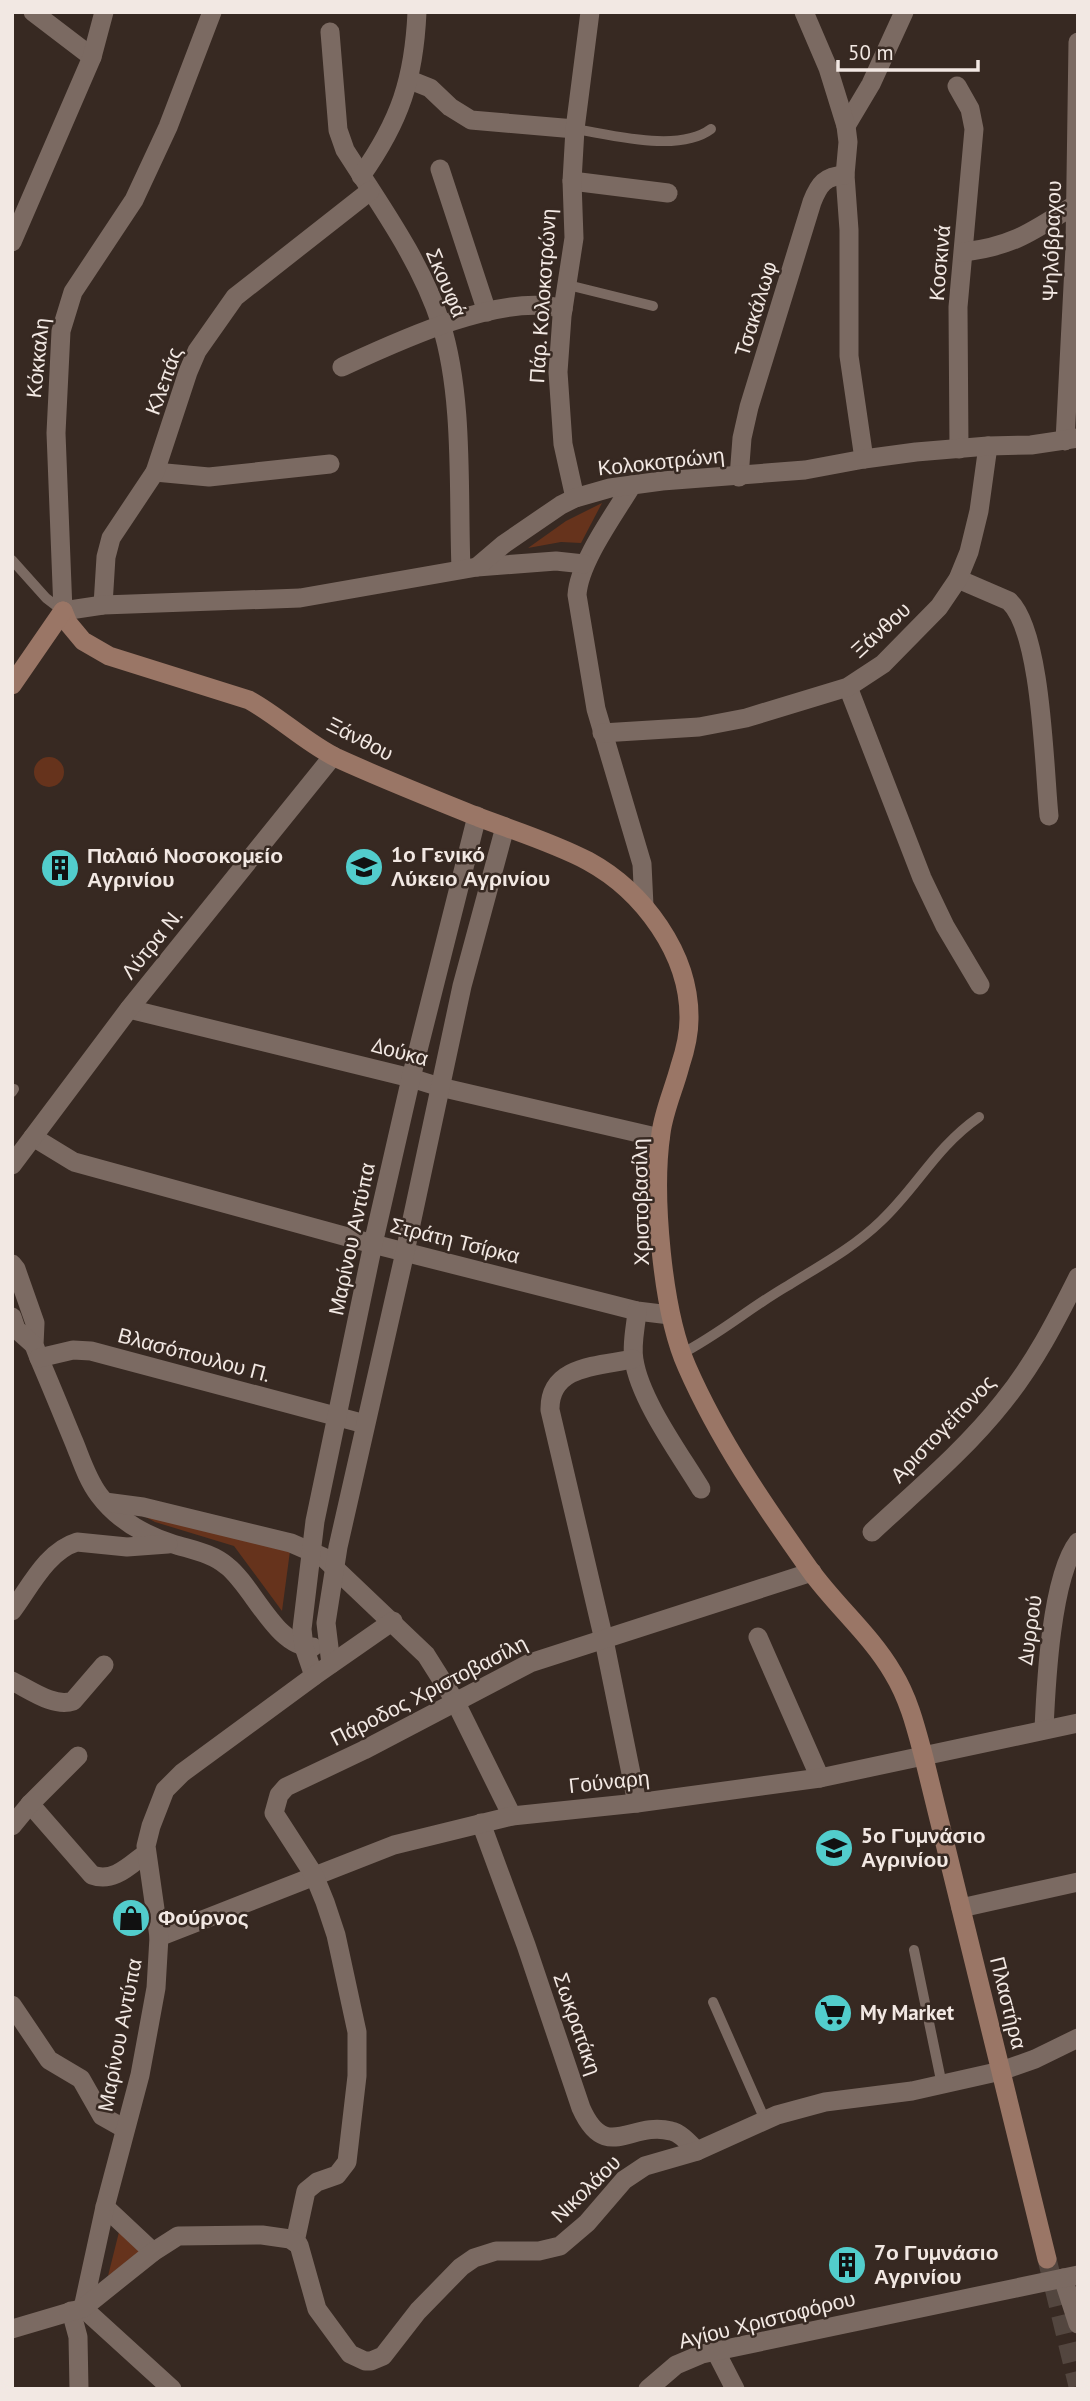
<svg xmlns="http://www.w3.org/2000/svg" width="1090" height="2401" font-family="'PT Sans',sans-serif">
	<rect width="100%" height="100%" fill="#372922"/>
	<g fill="#66331c">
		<path d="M 602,503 L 581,543 L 561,542 L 528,548 L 566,521 Z"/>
		<circle cx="49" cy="772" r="15"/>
		<path d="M 144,1516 L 290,1551 L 282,1611 L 234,1546 L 155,1522 Z"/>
		<path d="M 119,2232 L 143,2249 L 108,2276 Z"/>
	</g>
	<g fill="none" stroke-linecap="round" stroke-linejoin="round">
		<path stroke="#53463f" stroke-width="19" stroke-dasharray="19 10" stroke-linecap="butt" d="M 1047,2259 L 1078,2386"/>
		<g stroke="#7b6a62" stroke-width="10">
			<path d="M 575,129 C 613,135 679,153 711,129"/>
			<path d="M 568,285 L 653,306"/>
			<path d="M 12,560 L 46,598 L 63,611"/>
			<path d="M 12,1092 L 14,1089"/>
			<path d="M 681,1354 C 720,1334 752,1306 789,1285 C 821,1265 853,1248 881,1221 C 918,1186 935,1148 979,1117"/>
			<path d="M 914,1950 L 942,2085"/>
			<path d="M 713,2002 L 765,2120"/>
		</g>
		<g stroke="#7b6a62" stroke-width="19">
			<path d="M 33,12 L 92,57"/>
			<path d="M 330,32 L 338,130 L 345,150 C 380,205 421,261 441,324 C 464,397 458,492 461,569"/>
			<path d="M 410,80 L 430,88 L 450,107 L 471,120 L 575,129"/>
			<path d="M 957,86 L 970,109 L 974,129 L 958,307 L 959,449"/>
			<path d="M 846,126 L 871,84 L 904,12"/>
			<path d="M 440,169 L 487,312"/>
			<path d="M 845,175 L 849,230 L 849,356 L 864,459"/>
			<path d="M 361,176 C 400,121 414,79 417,12"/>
			<path d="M 572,181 L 668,193"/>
			<path d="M 964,252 C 1015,246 1034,230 1076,204"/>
			<path d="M 342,367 C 396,342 504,291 563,309"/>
			<path d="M 1065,441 L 1075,247 L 1078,42"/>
			<path d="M 155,472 L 209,477 L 330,464"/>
			<path d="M 739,477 L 742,438 L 749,407 L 812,202 C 819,184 825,176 845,175 L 848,142 L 846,126 L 828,68 L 804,12"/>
			<path d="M 632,485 C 614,515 579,562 577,595 L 596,709 L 642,864 L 644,906"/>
			<path d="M 575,498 L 563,444 L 558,372 L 562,316 L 574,238 L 572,181 L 575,129 L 590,12"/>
			<path d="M 477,567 L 556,561 L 584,564"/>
			<path d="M 958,579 L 1009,601 C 1042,632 1044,768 1049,816"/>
			<path d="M 103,605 L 106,557 L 111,538 L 155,472 L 188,372 L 197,351 L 235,297 L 370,191"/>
			<path d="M 848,687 L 922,878 L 945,926 L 980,985"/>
			<path d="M 602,733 L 699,727 L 746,718 L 848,687 L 883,664 L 939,607 L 958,579 L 969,552 L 979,511 L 988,446"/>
			<path d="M 129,1009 L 411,1078 L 440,1087 L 660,1138"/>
			<path d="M 33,1137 L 74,1162 L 373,1244 L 637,1311 L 670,1315"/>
			<path d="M 12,1165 L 129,1009 L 333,756"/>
			<path d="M 12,1264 L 16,1269 L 35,1323 L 34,1345 L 39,1358 C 51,1386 62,1413 74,1442 C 81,1459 87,1479 99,1495 C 117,1519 144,1535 173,1544 C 192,1550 212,1553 227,1566 C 253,1586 277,1649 313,1647"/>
			<path d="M 637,1311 C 636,1326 631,1345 634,1360 C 640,1400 680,1454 701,1489"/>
			<path d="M 12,1317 L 16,1329 L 34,1345"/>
			<path d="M 39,1358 L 73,1350 L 91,1351 L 365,1424"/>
			<path d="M 633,1359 C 599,1366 549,1365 550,1410 L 604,1640 L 637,1803"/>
			<path d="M 105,1502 L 143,1507 L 291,1543 L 323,1557 L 426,1655 L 455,1701 L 512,1816"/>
			<path d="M 872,1532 C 917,1490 965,1450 1003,1402 C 1034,1364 1056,1321 1078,1277"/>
			<path d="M 12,1611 C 30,1587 47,1551 77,1542 L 127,1547 L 168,1544"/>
			<path d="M 758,1637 L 820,1778"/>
			<path d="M 331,1664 L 326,1623 L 338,1547 L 405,1252 L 462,986 L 505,827"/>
			<path d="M 314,1676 L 304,1647 L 302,1629 L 315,1521 L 373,1244 L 411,1078 L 477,816"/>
			<path d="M 12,1681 C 29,1689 54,1708 73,1701 L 104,1665"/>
			<path d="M 1044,1729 C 1046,1684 1051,1577 1078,1542"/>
			<path d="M 30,1804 L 92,1875 C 113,1883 129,1866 145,1854"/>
			<path d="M 481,1823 L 526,1945 L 581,2108 C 606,2164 631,2120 671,2131 C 681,2133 690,2144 697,2151"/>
			<path d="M 12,1826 L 30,1804 L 78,1756"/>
			<path d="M 961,1908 L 1078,1882"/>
			<path d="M 159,1937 L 394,1845 L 512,1816 L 637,1803 L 820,1778 L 1078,1723"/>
			<path d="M 12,2005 L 49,2060 L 81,2079 L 102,2116 L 125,2129"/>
			<path d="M 105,2207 L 153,2252"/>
			<path d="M 295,2242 L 306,2191 L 317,2182 L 337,2175 L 347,2162 L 357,2076 L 357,2032 L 336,1935 L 325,1902 L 314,1875 L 274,1813 L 279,1795 L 286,1787 L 364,1750 L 530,1663 L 812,1572"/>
			<path d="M 1063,2278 L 1078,2324"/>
			<path d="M 83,2308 L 105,2207 L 140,2075 L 156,1988 L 159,1937 L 146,1846 L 151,1826 L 165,1790 L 182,1773 L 314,1676 L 393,1621"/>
			<path d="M 83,2308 L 172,2389"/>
			<path d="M 71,2311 L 78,2337 L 79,2389"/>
			<path d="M 12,2329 L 83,2308 L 153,2252 L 178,2236 L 262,2235 L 290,2239 L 299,2245 L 317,2309 L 350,2354 L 365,2361 L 371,2361 L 383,2356 L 418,2311 L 461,2267 L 474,2258 L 496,2251 L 539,2251 L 560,2246 L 587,2223 L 624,2180 L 645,2166 L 697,2151 L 777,2115 L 825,2102 L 912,2091 L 1001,2071 L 1035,2059 L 1078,2038"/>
			<path d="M 716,2352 L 735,2389"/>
			<path d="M 648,2389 L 676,2365 L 702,2354 L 1078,2275"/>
		</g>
		<g stroke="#7b6a62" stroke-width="19">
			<path d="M 212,12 L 168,127 L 134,200 L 73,292 L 61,331 L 56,433 L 63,611 L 103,605 L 300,598 L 477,567 L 504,544 L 561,505 L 575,498 L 610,488 L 662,481 L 805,470 L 864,459 L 916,452 L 988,446 L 1031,445 L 1078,438"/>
			<path d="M 12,242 L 92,57 L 104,12"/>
		</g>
		<g stroke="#9a7666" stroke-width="19">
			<path d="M 63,611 L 68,623 L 83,641 L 109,656 L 249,700 C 280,717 306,743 337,758 C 383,779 431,798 478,817 C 515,831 554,843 588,861 C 643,891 690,954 689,1019 C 689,1035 685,1051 680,1066 C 674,1089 664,1110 661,1133 C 652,1194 662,1311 687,1367 C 719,1440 764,1505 810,1570 C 835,1605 871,1635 893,1673 C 909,1699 916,1728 924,1758 L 1047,2259"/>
			<path d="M 12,685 L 63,611"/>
		</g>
	</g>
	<defs>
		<symbol id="school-disc" viewBox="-11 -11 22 22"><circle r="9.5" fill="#52cdcc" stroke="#372922"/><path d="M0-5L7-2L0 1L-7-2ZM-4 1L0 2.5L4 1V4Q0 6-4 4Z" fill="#111"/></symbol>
		<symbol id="building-disc" viewBox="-11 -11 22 22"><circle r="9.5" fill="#52cdcc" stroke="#372922"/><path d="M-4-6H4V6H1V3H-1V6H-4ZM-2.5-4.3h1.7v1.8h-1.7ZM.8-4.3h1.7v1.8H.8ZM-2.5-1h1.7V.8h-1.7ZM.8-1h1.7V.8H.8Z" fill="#111"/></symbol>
		<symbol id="shop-disc" viewBox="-11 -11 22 22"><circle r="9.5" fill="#52cdcc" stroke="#372922"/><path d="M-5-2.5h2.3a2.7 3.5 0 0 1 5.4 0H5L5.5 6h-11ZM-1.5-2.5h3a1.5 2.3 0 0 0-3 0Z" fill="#111"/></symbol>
		<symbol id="supermarket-disc" viewBox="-11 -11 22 22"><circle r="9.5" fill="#52cdcc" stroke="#372922"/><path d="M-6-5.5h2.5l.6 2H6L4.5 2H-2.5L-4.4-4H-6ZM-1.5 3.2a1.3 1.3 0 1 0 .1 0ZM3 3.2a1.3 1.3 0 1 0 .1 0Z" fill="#111"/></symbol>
	</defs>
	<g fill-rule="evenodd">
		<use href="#school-disc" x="342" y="845" width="44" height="44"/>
		<use href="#building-disc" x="38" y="846" width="44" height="44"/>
		<use href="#school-disc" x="812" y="1826" width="44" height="44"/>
		<use href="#shop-disc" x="109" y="1896" width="44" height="44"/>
		<use href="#supermarket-disc" x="811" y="1991" width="44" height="44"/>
		<use href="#building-disc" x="825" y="2243" width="44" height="44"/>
	</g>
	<g text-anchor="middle" stroke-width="5" stroke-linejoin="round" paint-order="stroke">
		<g font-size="21" fill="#f2e8e3" stroke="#372922">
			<text transform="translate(1052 241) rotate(-88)" y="7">Ψηλόβραχου</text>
			<text transform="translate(940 263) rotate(-85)" y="7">Κοσκινά</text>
			<text transform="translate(446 283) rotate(67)" y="7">Σκουφά</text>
			<text transform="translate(543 296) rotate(-86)" y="7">Πάρ. Κολοκοτρώνη</text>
			<text transform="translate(756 309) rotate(-73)" y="7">Τσακάλωφ</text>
			<text transform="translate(38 358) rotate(-84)" y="7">Κόκκαλη</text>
			<text transform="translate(164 381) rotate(-70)" y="7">Κλεπάς</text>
			<text transform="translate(661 462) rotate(-6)" y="7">Κολοκοτρώνη</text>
			<text transform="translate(881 630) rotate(-42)" y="7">Ξάνθου</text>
			<text transform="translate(360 739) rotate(27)" y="7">Ξάνθου</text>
			<text transform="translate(152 944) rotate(-51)" y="7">Λύτρα Ν.</text>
			<text transform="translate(400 1052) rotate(15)" y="7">Δούκα</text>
			<text transform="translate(641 1202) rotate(-91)" y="7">Χριστοβασίλη</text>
			<text transform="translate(352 1239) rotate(-78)" y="7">Μαρίνου Αντύπα</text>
			<text transform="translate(455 1241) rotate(14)" y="7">Στράτη Τσίρκα</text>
			<text transform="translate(194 1355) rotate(15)" y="7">Βλασόπουλου Π.</text>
			<text transform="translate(943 1429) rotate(-46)" y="7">Αριστογείτονος</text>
			<text transform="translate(1030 1630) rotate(-82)" y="7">Δυρρού</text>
			<text transform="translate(429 1691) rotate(-27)" y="7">Πάροδος Χριστοβασίλη</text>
			<text transform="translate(609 1782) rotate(-6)" y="7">Γούναρη</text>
			<text transform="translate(1008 2003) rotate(76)" y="7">Πλαστήρα</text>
			<text transform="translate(577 2024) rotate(71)" y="7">Σωκρατάκη</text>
			<text transform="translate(120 2035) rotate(-79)" y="7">Μαρίνου Αντύπα</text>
			<text transform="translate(586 2189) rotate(-44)" y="7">Νικολάου</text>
			<text transform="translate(767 2320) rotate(-14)" y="7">Αγίου Χριστοφόρου</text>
		</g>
		<g font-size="21" font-weight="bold" fill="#f2e8e3" stroke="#372922" text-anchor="start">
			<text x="391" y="862">1ο Γενικό<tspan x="391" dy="24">Λύκειο Αγρινίου</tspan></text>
			<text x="87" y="863">Παλαιό Νοσοκομείο<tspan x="87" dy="24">Αγρινίου</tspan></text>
			<text x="861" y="1843">5ο Γυμνάσιο<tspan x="861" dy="24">Αγρινίου</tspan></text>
			<text x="158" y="1925">Φούρνος</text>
			<text x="860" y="2020">My Market</text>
			<text x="874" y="2260">7ο Γυμνάσιο<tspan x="874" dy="24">Αγρινίου</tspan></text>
		</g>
	</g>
	<rect width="1090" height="2401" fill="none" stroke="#f2e8e3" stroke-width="28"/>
	<path d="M838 60v10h140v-10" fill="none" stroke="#f2e8e3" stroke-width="3.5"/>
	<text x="848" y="60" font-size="21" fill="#f2e8e3" stroke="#372922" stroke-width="5" paint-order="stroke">50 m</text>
</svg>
